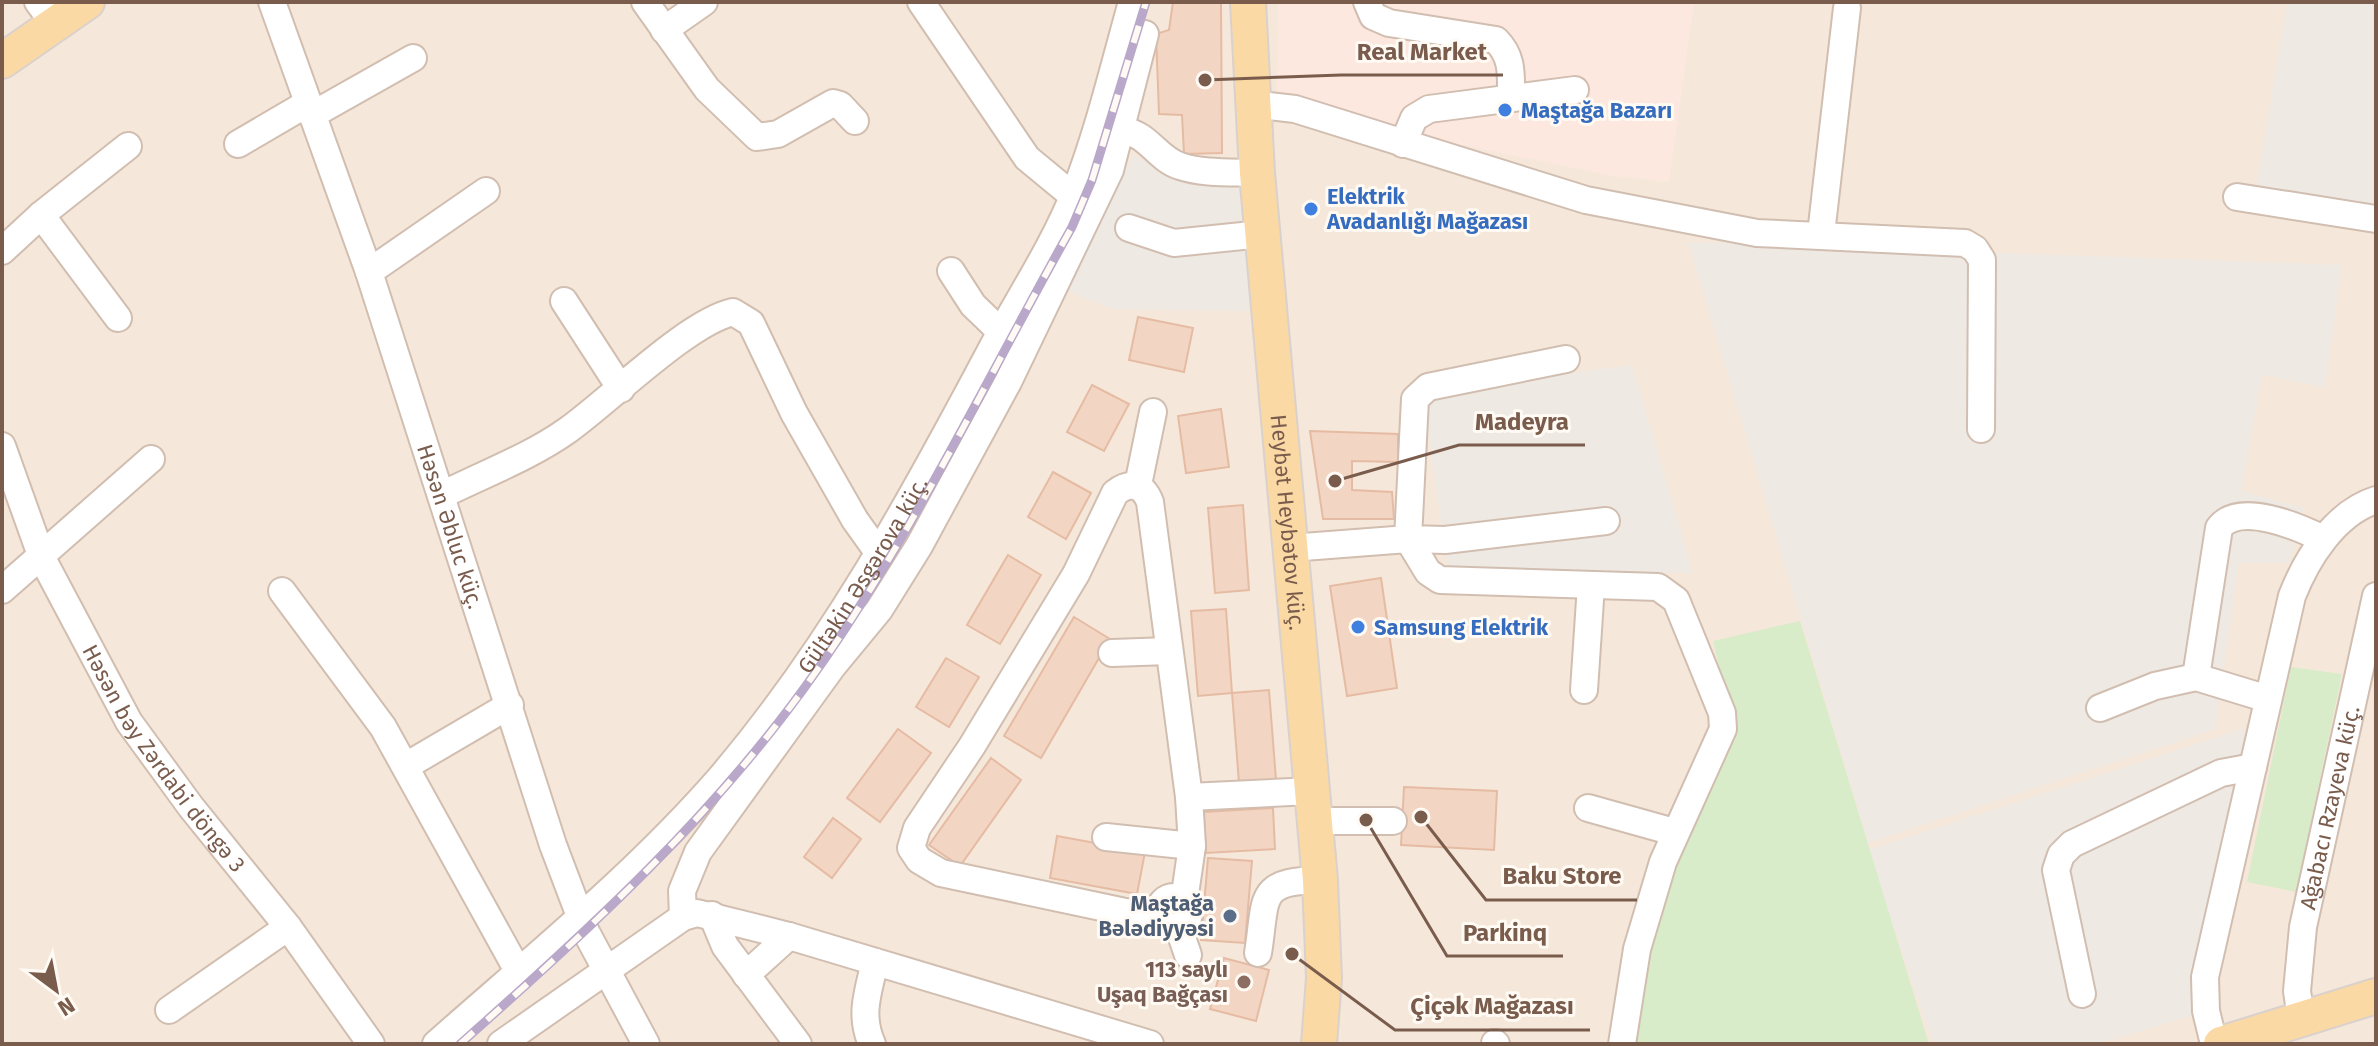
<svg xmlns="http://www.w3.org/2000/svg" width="2378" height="1046" font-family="'Fira Sans',sans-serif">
	<rect width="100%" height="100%" fill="#fdf6ec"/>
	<rect fill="#f5e8da" x="2" y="2" width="2374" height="1042"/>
	<path fill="#fde8e0" d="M 1278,2 L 1694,2 L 1669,182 L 1608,175 L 1387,129 L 1277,92 Z"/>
	<g fill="#efe9e4">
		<path d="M 2287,2 L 2376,2 L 2376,204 L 2256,188 Z"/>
		<path d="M 1133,155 L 1178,176 L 1238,184 L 1253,311 L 1113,309 L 1065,290 Z"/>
		<path d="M 1688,242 L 2342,265 L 2325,387 L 2262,375 L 2241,491 L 2305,508 L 2290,563 L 2239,563 L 2215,729 L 1868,843 Z"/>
		<path d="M 1632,365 L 1693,573 L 1448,568 L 1426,418 L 1431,397 L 1445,390 Z"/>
		<path d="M 2252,726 L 2195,958 L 2197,1014 L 2097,1044 L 1933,1044 L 1868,850 Z"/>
	</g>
	<g fill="#d8ecc9">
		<path d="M 1800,621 L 1929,1044 L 1630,1044 L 1650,934 L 1685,827 L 1736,738 L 1713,641 Z"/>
		<path d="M 2291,667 L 2342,674 L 2296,892 L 2247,882 Z"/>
	</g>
	<g fill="#f3d5c3" stroke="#e6bba3" stroke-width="2">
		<path d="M 1173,2 L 1221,2 L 1222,153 L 1184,154 L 1182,115 L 1159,114 L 1156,34 L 1169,30 Z"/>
		<path d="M 1138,317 L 1193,328 L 1184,372 L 1129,360 Z"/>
		<path d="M 1092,385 L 1129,404 L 1104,451 L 1067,432 Z"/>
		<path d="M 1221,409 L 1229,467 L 1186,473 L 1178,416 Z"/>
		<path d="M 1310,431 L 1398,434 L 1398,462 L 1352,461 L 1352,490 L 1392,492 L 1394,519 L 1323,519 Z"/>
		<path d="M 1053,472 L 1091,493 L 1066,539 L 1028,517 Z"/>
		<path d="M 1243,505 L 1249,590 L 1215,593 L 1208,508 Z"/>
		<path d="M 1008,555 L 1041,575 L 1000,644 L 967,625 Z"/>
		<path d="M 1381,578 L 1397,688 L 1347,696 L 1330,586 Z"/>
		<path d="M 1226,609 L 1232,693 L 1198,696 L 1191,611 Z"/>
		<path d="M 1074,617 L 1110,639 L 1041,758 L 1004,736 Z"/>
		<path d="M 946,658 L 979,677 L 949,727 L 916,707 Z"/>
		<path d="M 1269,690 L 1276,780 L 1239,783 L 1232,693 Z"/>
		<path d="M 898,729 L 931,753 L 880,822 L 847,798 Z"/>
		<path d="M 991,758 L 1021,780 L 960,866 L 929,845 Z"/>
		<path d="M 1404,787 L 1497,791 L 1494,850 L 1401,845 Z"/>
		<path d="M 1273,808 L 1275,849 L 1206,853 L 1204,812 Z"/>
		<path d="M 833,818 L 861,839 L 832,878 L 804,857 Z"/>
		<path d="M 1057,836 L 1145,852 L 1137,894 L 1050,878 Z"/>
		<path d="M 1208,858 L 1252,861 L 1245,943 L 1201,940 Z"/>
		<path d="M 1224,958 L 1269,970 L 1256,1021 L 1210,1009 Z"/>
	</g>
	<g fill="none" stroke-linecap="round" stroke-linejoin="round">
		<defs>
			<g id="minor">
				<path d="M 38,2 L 44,10"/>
				<path id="s1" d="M 272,2 L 369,272 L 553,845 L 586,932 L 646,1044"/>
				<path d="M 645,2 L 707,89 L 757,137 L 778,134 L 833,103 L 840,105 L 855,121"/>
				<path d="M 921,2 L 1027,158 L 1073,196"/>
				<path d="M 1367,2 L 1373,16 L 1389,23 L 1496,40 C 1513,57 1511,74 1511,97"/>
				<path d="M 664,30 L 704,2"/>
				<path d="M 1252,104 L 1295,109 L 1586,200 L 1757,233 L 1965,243 L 1975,249 L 1982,260 L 1981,429"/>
				<path d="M 312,115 L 413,58"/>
				<path d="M 1122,130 C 1149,134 1157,159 1180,166 C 1203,174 1232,172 1257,173"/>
				<path d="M 238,144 L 308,103"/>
				<path d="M 1403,144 L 1414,118 L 1429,109 L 1575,90"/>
				<path d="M 2237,197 L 2376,219"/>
				<path d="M 41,215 L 118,318"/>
				<path d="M 1129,228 L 1174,243 L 1262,234"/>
				<path d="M 1821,234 L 1847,8"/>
				<path d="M 2,251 L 41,215 L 128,146"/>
				<path d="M 951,271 L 973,305 L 1001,332"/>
				<path d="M 369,272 L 486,191"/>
				<path d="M 564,301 L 621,389"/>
				<path d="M 1566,359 L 1428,387 L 1415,399 L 1408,539 L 1445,540 L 1606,521"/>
				<path id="s2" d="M 2,446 L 42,558 L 129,722 L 191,807 L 288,927 L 371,1044"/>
				<path d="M 1138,485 L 1153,412"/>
				<path d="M 442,495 C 484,474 530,457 568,430 C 610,400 688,322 733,312 L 751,323 L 794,413 L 855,520 L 880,555"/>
				<path d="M 1290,548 L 1408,539 L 1428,572 L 1440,580 L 1658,587 L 1676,600 L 1722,713 L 1723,729 L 1663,862 L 1637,949 L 1622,1044"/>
				<path d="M 2,590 L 151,459"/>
				<path d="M 282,591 L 383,727 L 518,971"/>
				<path d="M 1112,653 L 1169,651"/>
				<path d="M 2196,677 L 2219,528 C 2239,501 2299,527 2323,539"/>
				<path d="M 1584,690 L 1591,585"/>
				<path d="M 2100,708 L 2155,686 L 2196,677 L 2268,699"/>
				<path d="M 406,766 L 510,705"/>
				<path d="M 1189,797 L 1312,791"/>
				<path d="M 1588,808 L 1674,832"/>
				<path d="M 1314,821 L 1393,821"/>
				<path d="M 1106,837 L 1192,846"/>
				<circle cx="1174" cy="912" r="15"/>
				<path d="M 712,915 L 725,946 L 798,1044"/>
				<path d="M 1159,915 L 1125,912 L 941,873 L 919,860 L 911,848 L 917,828 L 972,746 L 1076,574 L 1115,493 C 1130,481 1143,484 1150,502 L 1189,797 L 1192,846 L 1184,901"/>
				<path d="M 683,917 L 682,891 L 698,852 L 832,667 L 879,610 L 919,546 L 1008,382 L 1110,170 L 1145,34"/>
				<path d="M 1178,926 L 1188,955"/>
				<path d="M 1258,953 C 1267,898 1256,881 1320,880"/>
				<path d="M 746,975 L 789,936"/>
				<path d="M 2082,994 L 2056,870 L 2061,855 L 2072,844 L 2221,773 L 2253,767"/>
				<path d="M 169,1010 L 288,927"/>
				<path id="s3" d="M 2301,1018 L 2297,991 L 2303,927 L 2376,596"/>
				<path d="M 1495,1043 L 1496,1044"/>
				<path id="s4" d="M 436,1044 C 533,958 636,875 721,777 C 831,648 912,499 991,350 C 1019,298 1053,247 1075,192 C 1099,130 1114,66 1132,2"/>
				<path d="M 501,1044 L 683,917 L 697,913 L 789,936 L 1150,1044"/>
				<path d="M 872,1044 C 859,1015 868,992 875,962"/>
				<path d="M 2214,1044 L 2206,1011 L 2205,977 L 2292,596 C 2307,558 2335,513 2376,500"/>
			</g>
			<g id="major">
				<path id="s5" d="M 1248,2 L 1257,173 L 1320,880 L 1324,978 L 1319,1044"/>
				<path d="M 2,61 L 87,2"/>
				<path d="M 2221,1044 L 2376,996"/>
			</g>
		</defs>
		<use href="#minor" stroke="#d1beb0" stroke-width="30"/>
		<use href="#major" stroke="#dad1cd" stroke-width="38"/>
		<use href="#minor" stroke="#fff" stroke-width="26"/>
		<use href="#major" stroke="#fbd9a5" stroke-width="34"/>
		<defs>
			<path id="rail" d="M 460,1044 C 589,930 715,815 815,673 C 914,533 988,376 1072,227 L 1092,180 L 1146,2"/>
		</defs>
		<use href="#rail" stroke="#b9a8c9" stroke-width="9"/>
		<use href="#rail" stroke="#fffaf3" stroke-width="6" stroke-dasharray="18" stroke-linecap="butt"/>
	</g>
	<g fill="#3f7fe0" stroke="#fffaf3" stroke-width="3">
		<circle cx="1505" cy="110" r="8"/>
		<circle cx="1311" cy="209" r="8"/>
		<circle cx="1358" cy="627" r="8"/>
	</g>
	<circle fill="#5c6f8a" stroke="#fffaf3" stroke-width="3" cx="1230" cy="916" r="8"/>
	<circle fill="#8d6e63" stroke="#fffaf3" stroke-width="3" cx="1244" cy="982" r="8"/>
	<g text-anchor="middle" stroke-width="6" stroke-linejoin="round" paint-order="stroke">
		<g font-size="22" font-weight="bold" fill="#366cbe" stroke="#fffaf3" text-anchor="start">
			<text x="1521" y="118">Maştağa Bazarı</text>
			<text x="1327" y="204">Elektrik<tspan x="1327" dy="25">Avadanlığı Mağazası</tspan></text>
			<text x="1374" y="635">Samsung Elektrik</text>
		</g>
		<g font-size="22" fill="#7a5c4d" stroke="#fffaf3">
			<text dy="8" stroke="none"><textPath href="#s5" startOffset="522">Heybət Heybətov küç.</textPath></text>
			<text dy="8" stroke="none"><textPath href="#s1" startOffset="554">Həsən Əbluc küç.</textPath></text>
			<text dy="8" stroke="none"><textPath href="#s4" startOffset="638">Gültəkin Əsgərova küç.</textPath></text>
			<text dy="8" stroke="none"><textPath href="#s2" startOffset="354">Həsən bəy Zərdabi döngə 3</textPath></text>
			<text dy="8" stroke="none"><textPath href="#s3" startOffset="214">Ağabacı Rzayeva küç.</textPath></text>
		</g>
		<g font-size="22" font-weight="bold" fill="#4e5e75" stroke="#fffaf3" text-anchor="end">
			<text x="1214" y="911">Maştağa<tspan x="1214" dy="25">Bələdiyyəsi</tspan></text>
		</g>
		<g font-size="22" font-weight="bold" fill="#785e54" stroke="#fffaf3" text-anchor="end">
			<text x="1228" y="977">113 saylı<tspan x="1228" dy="25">Uşaq Bağçası</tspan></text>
		</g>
	</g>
	<path fill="none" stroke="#7a5c4d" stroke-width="3" d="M1205 80L1341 75H1503M1335 481L1459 445H1585M1421 817L1486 900H1637M1366 820L1447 956H1563M1292 954L1395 1030H1590"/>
	<g fill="#7a5c4d" stroke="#fffaf3" stroke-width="3">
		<circle cx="1205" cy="80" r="8"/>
		<circle cx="1335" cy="481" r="8"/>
		<circle cx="1421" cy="817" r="8"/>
		<circle cx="1366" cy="820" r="8"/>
		<circle cx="1292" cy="954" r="8"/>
	</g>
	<g font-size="24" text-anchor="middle" font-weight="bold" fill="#7a5c4d" stroke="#fffaf3" stroke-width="6" stroke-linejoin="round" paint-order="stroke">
		<text x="1422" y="60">Real Market</text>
		<text x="1522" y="430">Madeyra</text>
		<text x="1562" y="884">Baku Store</text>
		<text x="1505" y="941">Parkinq</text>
		<text x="1492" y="1014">Çiçək Mağazası</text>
	</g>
	<rect width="2378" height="1046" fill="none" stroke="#7a5c4d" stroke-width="8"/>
	<g transform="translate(56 990) rotate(148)" stroke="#fffaf3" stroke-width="6" paint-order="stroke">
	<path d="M0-6L14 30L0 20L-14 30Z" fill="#7a5c4d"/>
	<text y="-12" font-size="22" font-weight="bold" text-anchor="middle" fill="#7a5c4d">N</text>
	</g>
</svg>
